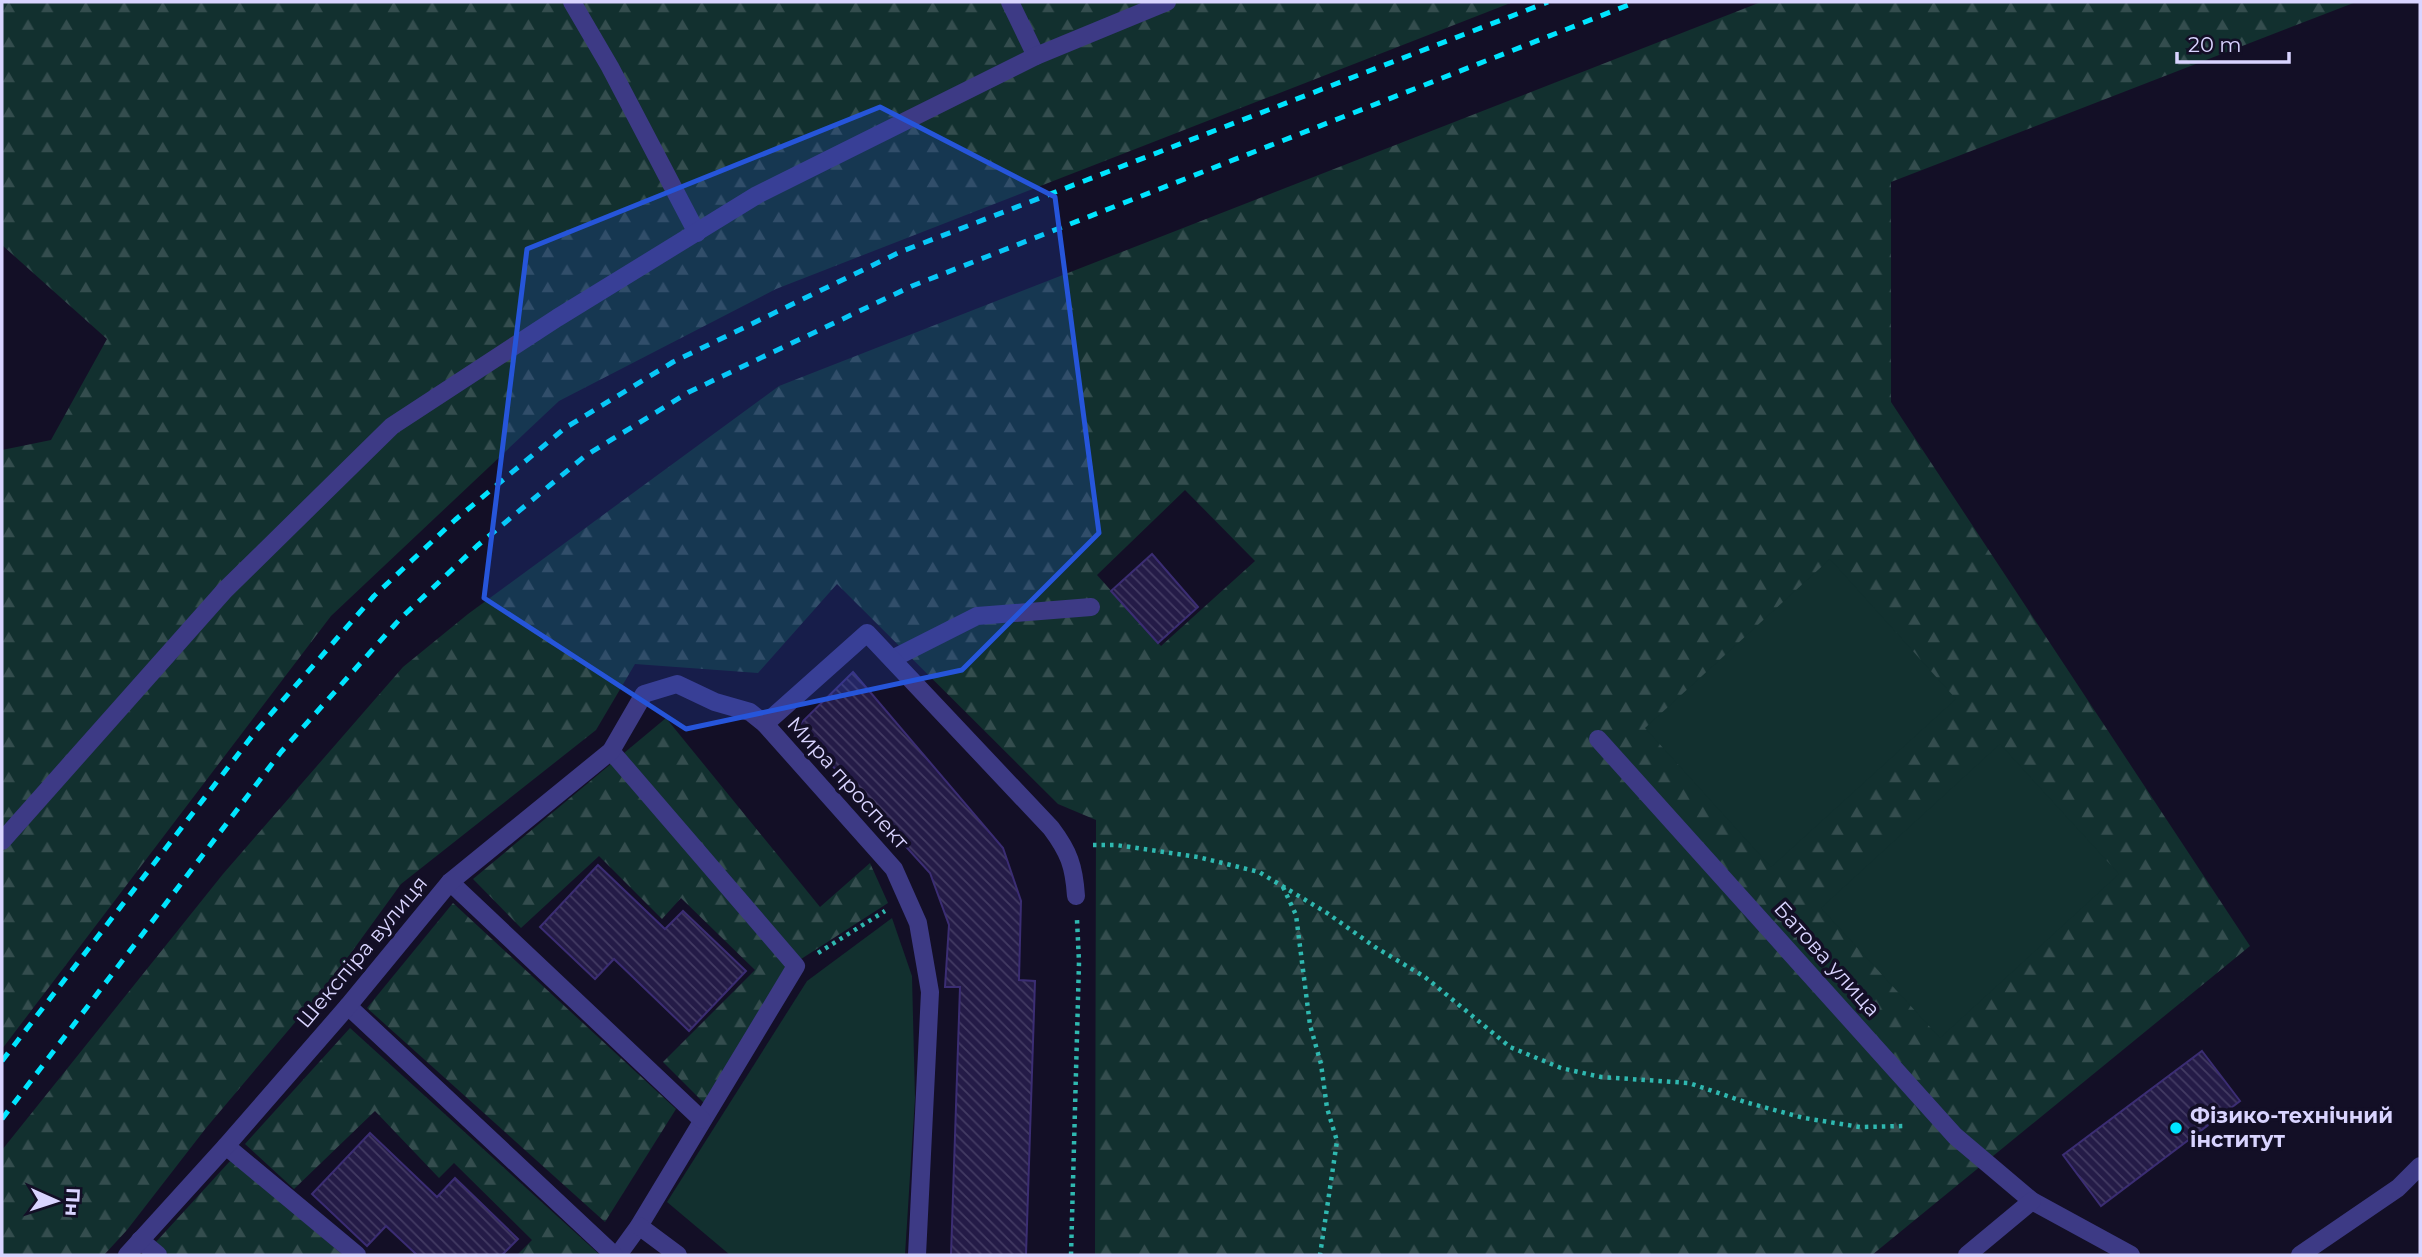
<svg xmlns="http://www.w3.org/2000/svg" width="2422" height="1257" font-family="Montserrat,sans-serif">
	<defs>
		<pattern id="forest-firs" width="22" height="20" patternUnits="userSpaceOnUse" patternTransform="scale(1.75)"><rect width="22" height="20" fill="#12302f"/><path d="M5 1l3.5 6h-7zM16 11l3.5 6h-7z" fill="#344d4e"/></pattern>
		<pattern id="building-back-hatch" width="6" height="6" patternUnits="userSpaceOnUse" patternTransform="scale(1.75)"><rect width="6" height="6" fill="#241b47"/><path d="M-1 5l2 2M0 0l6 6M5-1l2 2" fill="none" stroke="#433b63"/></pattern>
	</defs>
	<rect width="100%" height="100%" fill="#130f26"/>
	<g fill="url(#forest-firs)" fill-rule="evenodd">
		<path d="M 2,2 L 1513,2 L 776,289 L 559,401 L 331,616 L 2,1049 L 2,450 L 51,440 L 107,339 L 2,245 Z"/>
		<path d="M 1761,2 L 2356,2 L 1891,182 L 1891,402 L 2250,946 L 1872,1255 L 1095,1255 L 1096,820 L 1058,804 L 837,584 L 758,673 L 635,664 L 596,730 L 401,884 L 335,975 L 206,1128 L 127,1230 L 104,1255 L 2,1255 L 2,1150 L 223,874 L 403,667 L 468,614 L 779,386 ZM 1185,490 L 1255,561 L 1161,646 L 1097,575 Z"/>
		<path d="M 666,718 L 820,907 L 870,863 L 888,903 L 798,961 L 705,1104 L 663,1062 L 755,970 L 681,898 L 662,919 L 599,856 L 521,928 L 473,879 Z"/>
		<path d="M 453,903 L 676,1109 L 605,1222 L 367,1008 Z"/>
		<path d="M 350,1028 L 600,1255 L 517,1255 L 532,1240 L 454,1163 L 439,1178 L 375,1111 L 294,1189 L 245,1144 Z"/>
		<path d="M 231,1160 L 343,1255 L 169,1255 L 155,1243 Z"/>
	</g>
	<g fill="#12302f">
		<path d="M 1830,559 L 1956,699 L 1771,867 L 1645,728 Z"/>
		<path d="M 2000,744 L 2119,874 L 1940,1038 L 1821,908 Z"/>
		<path d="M 892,918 L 912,976 L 915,1098 L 905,1255 L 730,1255 L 667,1202 L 807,981 Z"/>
	</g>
	<g fill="url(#building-back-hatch)" stroke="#3b2d73" stroke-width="2">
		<path d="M 1152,554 L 1198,607 L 1158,643 L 1111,591 Z"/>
		<path d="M 853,672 L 1003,848 L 1021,901 L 1019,980 L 1035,981 L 1026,1255 L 951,1255 L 960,987 L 945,987 L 949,925 L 930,873 L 797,727 Z"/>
		<path d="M 598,865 L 665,929 L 683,911 L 746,971 L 689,1031 L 614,959 L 595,979 L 540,927 Z"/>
		<path d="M 2202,1051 L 2240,1101 L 2101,1206 L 2063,1155 Z"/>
		<path d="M 370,1133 L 437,1197 L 455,1178 L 518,1239 L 502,1255 L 417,1255 L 386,1226 L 367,1246 L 312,1194 Z"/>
	</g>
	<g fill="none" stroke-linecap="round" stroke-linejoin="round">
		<g stroke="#2fb8b0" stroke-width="4.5" stroke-dasharray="3.5 5" stroke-linecap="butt">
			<path d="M 1093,845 L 1116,845 L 1198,857 L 1259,872 L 1327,913 L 1375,947 L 1425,977 L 1510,1047 L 1561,1068 L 1601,1077 L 1689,1083 L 1745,1102 L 1804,1118 L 1860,1127 L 1907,1126"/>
			<path d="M 1283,887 L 1296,915 L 1310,1025 L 1321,1064 L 1327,1108 L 1337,1141 L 1320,1255"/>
			<path d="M 818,953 L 885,911"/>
			<path d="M 1071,1255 L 1079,962 L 1077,920"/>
		</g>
		<g stroke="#3d3a85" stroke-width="18">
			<path d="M 572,2 L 610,67 L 697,233"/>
			<path d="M 1010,2 L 1036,56"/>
			<path d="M 892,659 L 977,616 L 1091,607"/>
			<path d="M 1598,739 L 1955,1136 L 2032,1201 L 2131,1255"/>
			<path d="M 611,751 L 796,966 L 639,1226 L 618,1255"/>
			<path d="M 2,841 L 225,590 L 392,426 L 557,318 L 757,195 L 1036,56 L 1167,2"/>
			<path d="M 450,882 L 702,1120"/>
			<path d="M 348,1006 L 614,1255"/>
			<path d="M 226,1146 L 357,1255"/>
			<path d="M 639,1226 L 678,1255"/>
			<path d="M 140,1240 L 158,1255"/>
			<path d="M 127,1255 L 226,1146 L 348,1006 L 450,882 L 611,751 L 644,694 L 677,684 L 715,702 L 750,712 L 765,724"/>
			<path d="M 917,1255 L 930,992 L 918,923 L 894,869 L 765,724 L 867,633 L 1051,828 C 1069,852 1074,866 1076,896"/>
			<path d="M 1967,1255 L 2032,1201"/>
			<path d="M 2300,1255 L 2398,1188 L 2420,1166"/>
		</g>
		<g stroke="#00e5ff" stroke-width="5" stroke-dasharray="10 9" stroke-linecap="butt">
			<path d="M 2,1061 L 256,731 L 374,596 L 455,520 L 565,428 L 673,362 L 900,252 L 1548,2"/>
			<path d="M 2,1119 L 281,752 L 399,620 L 477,546 L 585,456 L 689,392 L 912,286 L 1636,2"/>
		</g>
	</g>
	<path fill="#2655da" fill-opacity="0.2" stroke="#2655da" stroke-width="5" stroke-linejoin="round" d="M 880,107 L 1055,197 L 1099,533 L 962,670 L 686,729 L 484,598 L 527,249 Z"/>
	<circle fill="#00e5ff" stroke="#130f26" stroke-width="2.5" cx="2176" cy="1128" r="7"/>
	<g text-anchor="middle" stroke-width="7" stroke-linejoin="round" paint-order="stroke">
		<g font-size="21" fill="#d9d4ff" stroke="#130f26">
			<text transform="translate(848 783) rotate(48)" y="7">Мира проспект</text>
			<text transform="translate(362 952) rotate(-50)" y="7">Шекспіра вулиця</text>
			<text transform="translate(1827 959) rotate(48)" y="7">Батова улица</text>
		</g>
		<g font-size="21" font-weight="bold" fill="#d9d4ff" stroke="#130f26" text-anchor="start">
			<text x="2190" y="1123">Фізико-технічний<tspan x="2190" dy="24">інститут</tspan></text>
		</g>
	</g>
	<rect width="2422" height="1257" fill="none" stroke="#d9d4ff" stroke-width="7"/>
	<g transform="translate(56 1201) rotate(93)" stroke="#130f26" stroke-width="5" paint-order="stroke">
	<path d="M0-5L12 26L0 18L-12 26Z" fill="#d9d4ff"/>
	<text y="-10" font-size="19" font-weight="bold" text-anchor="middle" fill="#d9d4ff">Пн</text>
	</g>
	<path d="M2177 52v10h112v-10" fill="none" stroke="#d9d4ff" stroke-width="3.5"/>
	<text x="2188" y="52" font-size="21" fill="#d9d4ff" stroke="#130f26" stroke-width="5" paint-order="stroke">20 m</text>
</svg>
